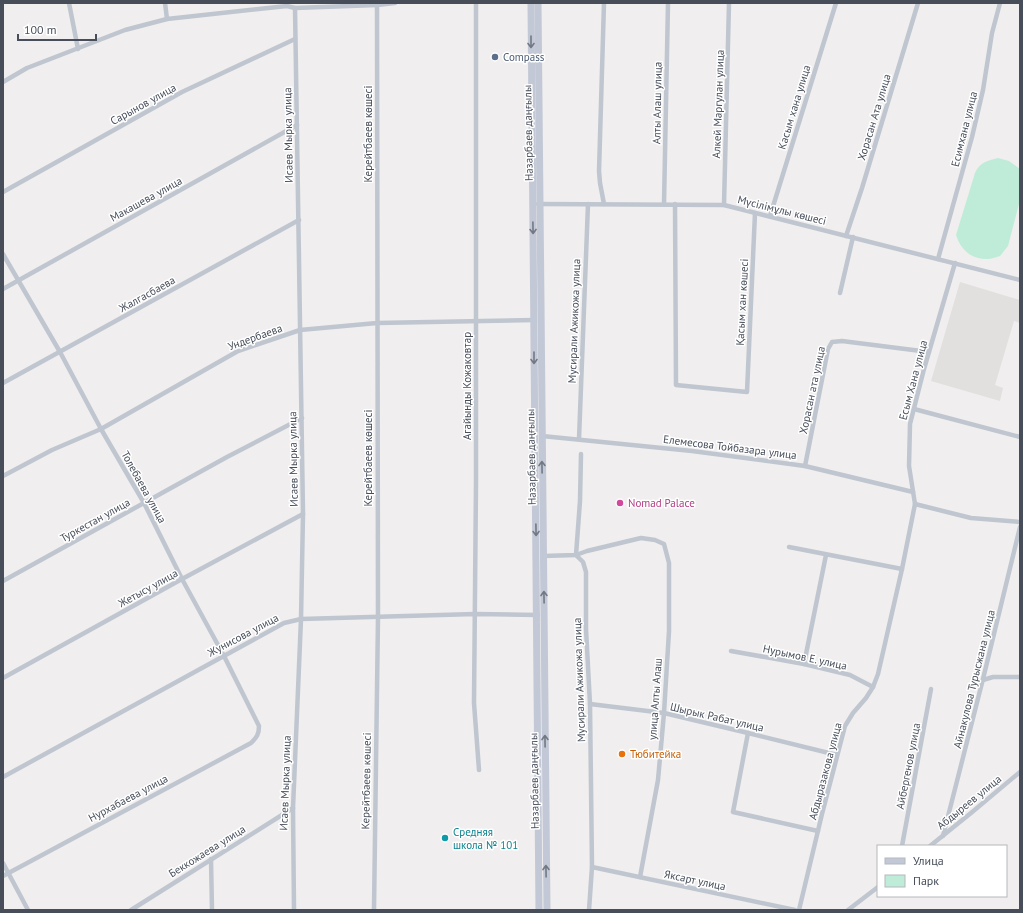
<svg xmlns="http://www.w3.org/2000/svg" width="1023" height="913" font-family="'PT Sans',sans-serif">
	<rect width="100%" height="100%" fill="#f0eeee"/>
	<path fill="#e1e0df" d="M 960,282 L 1020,300 L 1020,323 L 1014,321 L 995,385 L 1003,388 L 1000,401 L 931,381 Z"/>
	<path fill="#bfecd8" d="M 998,158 L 1009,161 L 1020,169 L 1020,200 L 1008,246 L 1000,256 C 996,257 991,259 987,259 C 971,259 961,250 956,235 L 975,173 C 980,162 987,161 998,158 Z"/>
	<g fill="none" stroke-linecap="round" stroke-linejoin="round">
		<g stroke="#bfc6cf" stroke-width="4.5">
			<path d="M 69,3 L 78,49"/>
			<path d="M 165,3 L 167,19"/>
			<path d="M 476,3 L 476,482 L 474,703 L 479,770"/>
			<path d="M 604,3 L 599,171 L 600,183 L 604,204"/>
			<path d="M 3,82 L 27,68 L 125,30 L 167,19 L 287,6 L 295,8 L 377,5 L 395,3"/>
			<path d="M 3,192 L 182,92 L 295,39"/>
			<path d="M 538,204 L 724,205 L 1020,280"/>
			<path d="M 664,204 L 668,3"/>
			<path d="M 675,204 L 676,385 L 747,392 L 755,213"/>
			<path d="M 724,205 L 729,3"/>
			<path d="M 770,216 L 836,3"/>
			<path d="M 846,236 L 862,188 L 918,3"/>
			<path d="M 3,254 L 60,352 L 101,429 L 144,503 L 182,579 L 224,656 L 259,726 C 259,734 257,737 251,743 L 3,876"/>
			<path d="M 938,259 L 972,137 L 983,90 L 992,33 L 1000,3"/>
			<path d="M 3,289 L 297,125"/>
			<path d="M 840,293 L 853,237"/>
			<path d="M 3,383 L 299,220"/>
			<path d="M 914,409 L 1020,437"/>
			<path d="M 542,436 L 692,451 L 805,466 L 913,492"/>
			<path d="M 579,439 L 588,204"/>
			<path d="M 581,454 L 580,501 L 576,555 L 583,562 L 586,572 L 586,629 L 590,704 L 592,867 L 589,910"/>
			<path d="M 805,466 L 828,349 L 832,342 L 842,341 L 929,352"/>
			<path d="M 3,476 L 52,450 L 101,429 L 238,351 L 300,330 L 377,323 L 535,320"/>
			<path d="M 915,504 L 971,518 L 1020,522"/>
			<path d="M 789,547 L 902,569"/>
			<path d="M 543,556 L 576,555 L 587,551 L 641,538 L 655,540 L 664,544 L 669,563 L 669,631 L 664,713 L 658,780 L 640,877"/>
			<path d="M 3,581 L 227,457 L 302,418"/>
			<path d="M 731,651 L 804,664 L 850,675 L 873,687"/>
			<path d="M 804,664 L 826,555"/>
			<path d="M 3,678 L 182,579 L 303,514"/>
			<path d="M 983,680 L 993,677 L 1020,677"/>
			<path d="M 590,704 L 664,713 L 748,733 L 837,755"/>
			<path d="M 748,733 L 733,812 L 818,831"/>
			<path d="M 3,777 L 284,623 L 301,619 L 475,614 L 538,615"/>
			<path d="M 943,836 L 984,675 L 1020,527"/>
			<path d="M 902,846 L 931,689"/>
			<path d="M 930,846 L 971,813 L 1020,772"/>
			<path d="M 211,859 L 212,910"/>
			<path d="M 3,863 L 28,910"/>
			<path d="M 592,867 L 795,910"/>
			<path d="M 131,910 L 293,808"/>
			<path d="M 294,910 L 293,808 L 301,619 L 303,514 L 295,8"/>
			<path d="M 374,910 L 378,617 L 377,5"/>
			<path d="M 799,910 L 822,814 L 845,726 L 853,713 L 866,698 L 873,687 L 878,674 L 902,569 L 915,504 L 909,466 L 910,424 L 924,369 L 955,263"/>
			<path d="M 848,910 L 878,887"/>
		</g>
		<g stroke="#c2c8d6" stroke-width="7">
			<path d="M 531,3 L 539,910"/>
			<path d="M 538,3 L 547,910"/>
		</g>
	</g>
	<defs><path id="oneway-shaft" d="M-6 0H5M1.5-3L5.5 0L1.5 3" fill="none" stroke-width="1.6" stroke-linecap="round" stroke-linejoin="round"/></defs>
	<g stroke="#727985">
		<use href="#oneway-shaft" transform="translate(531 42) rotate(90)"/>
		<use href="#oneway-shaft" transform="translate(533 228) rotate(89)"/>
		<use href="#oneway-shaft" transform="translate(534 358) rotate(90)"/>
		<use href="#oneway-shaft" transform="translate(542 467) rotate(-91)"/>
		<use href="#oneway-shaft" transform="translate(536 530) rotate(89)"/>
		<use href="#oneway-shaft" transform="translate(544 597) rotate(-91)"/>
		<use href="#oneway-shaft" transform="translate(545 741) rotate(-91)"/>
		<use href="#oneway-shaft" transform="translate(546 871) rotate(-91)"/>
	</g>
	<circle fill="#5c6f8a" stroke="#fff" stroke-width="1.5" cx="495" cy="57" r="4"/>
	<circle fill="#d1479c" stroke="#fff" stroke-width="1.5" cx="620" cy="503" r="4"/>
	<circle fill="#e8710a" stroke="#fff" stroke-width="1.5" cx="622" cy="754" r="4"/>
	<circle fill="#0f9aa8" stroke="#fff" stroke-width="1.5" cx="445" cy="838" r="4"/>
	<g text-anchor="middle" stroke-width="3" stroke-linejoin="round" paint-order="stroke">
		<g font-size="11" fill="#4e5e75" stroke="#fff" text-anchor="start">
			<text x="503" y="61">Compass</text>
		</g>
		<g font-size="11" fill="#474e5a" stroke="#fff">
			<text transform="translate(657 103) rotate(-89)" y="4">Алты Алаш улица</text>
			<text transform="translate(143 104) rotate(-29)" y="4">Сарынов улица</text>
			<text transform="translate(718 104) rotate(-88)" y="4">Алкей Маргулан улица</text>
			<text transform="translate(794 107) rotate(-73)" y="4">Касым хана улица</text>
			<text transform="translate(874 117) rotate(-73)" y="4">Хорасан Ата улица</text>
			<text transform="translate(964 129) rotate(-76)" y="4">Есимхана улица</text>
			<text transform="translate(528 133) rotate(-91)" y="4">Назарбаев даңғылы</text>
			<text transform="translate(368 134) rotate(-90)" y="4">Керейтбаеев көшесі</text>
			<text transform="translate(288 135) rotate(-91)" y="4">Исаев Мырка улица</text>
			<text transform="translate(146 199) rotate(-29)" y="4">Макашева улица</text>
			<text transform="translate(782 210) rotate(14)" y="4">Мүсілімұлы көшесі</text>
			<text transform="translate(147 294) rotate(-29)" y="4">Жалгасбаева</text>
			<text transform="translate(742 302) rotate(-87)" y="4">Қасым хан көшесі</text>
			<text transform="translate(574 321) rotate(-88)" y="4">Мусирали Ажикожа улица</text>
			<text transform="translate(255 337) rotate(-20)" y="4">Ундербаева</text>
			<text transform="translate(913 380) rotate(-75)" y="4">Есым Хана улица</text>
			<text transform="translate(467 386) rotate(-90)" y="4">Агайынды Кожаковтар</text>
			<text transform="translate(812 390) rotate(-78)" y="4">Хорасан ата улица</text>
			<text transform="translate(730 447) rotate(7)" y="4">Елемесова Тойбазара улица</text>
			<text transform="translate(531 457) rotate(-91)" y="4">Назарбаев даңғылы</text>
			<text transform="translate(368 458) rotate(-90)" y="4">Керейтбаеев көшесі</text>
			<text transform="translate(293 459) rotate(-91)" y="4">Исаев Мырка улица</text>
			<text transform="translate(144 487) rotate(61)" y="4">Толебаева улица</text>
			<text transform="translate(95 520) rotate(-29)" y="4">Туркестан улица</text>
			<text transform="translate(148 588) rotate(-29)" y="4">Жетысу улица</text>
			<text transform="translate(243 635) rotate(-28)" y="4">Жунисова улица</text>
			<text transform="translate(805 657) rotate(12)" y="4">Нурымов Е. улица</text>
			<text transform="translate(974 679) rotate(-76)" y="4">Айнакулова Турысжана улица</text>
			<text transform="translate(579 680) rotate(-92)" y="4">Мусирали Ажикожа улица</text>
			<text transform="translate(655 699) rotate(-86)" y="4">улица Алты Алаш</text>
			<text transform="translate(717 717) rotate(13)" y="4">Шырык Рабат улица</text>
			<text transform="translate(908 766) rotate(-79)" y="4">Айбергенов улица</text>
			<text transform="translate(825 771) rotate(-75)" y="4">Абдыразакова улица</text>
			<text transform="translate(366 781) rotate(-89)" y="4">Керейтбаеев көшесі</text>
			<text transform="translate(534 781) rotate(-91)" y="4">Назарбаев даңғылы</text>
			<text transform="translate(285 783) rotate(-88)" y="4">Исаев Мырка улица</text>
			<text transform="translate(128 798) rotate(-28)" y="4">Нурхабаева улица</text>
			<text transform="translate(969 802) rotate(-39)" y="4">Абдыреев улица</text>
			<text transform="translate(207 851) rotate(-32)" y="4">Беккожаева улица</text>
			<text transform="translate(695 880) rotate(12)" y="4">Яксарт улица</text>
		</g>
		<g font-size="11" fill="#b23c85" stroke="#fff" text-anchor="start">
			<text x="628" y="507">Nomad Palace</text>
		</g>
		<g font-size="11" fill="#c56008" stroke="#fff" text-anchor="start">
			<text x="630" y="758">Тюбитейка</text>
		</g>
		<g font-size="11" fill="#0d838f" stroke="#fff" text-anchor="start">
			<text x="453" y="836">Средняя<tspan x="453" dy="13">школа № 101</tspan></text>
		</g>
	</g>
	<rect width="1023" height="913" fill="none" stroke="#474e5a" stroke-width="8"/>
	<rect x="877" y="845" width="130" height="52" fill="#ffffff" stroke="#b5b8bd"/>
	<rect x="885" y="858" width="20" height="6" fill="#c2c8d6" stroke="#b5b8bd"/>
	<text x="913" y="865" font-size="12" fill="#474e5a">Улица</text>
	<rect x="885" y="875" width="20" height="12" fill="#bfecd8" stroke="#b5b8bd"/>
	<text x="913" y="885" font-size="12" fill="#474e5a">Парк</text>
	<path d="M18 34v6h78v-6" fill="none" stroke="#474e5a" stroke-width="2"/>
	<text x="24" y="34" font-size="12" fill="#474e5a" stroke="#ffffff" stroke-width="3" paint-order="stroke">100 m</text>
</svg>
